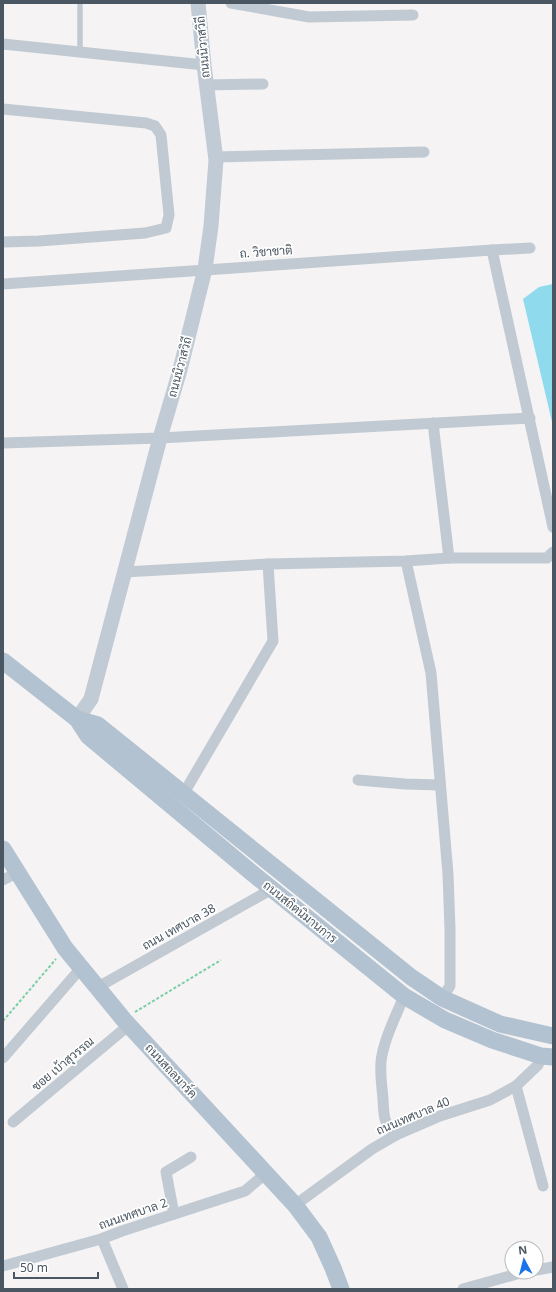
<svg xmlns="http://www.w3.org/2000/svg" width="556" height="1292" font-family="'Noto Sans',Sarabun,sans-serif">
	<rect width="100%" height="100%" fill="#f5f3f3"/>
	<path fill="#90daee" d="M 553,284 L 553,426 L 523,299 L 539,287 Z"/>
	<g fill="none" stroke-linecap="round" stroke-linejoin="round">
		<g stroke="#7ad0a6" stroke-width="2" stroke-dasharray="3 2" stroke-linecap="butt">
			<path d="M 135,1012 L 221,960"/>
			<path d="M 3,1021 L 56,959"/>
		</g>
		<path stroke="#c1cad2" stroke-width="5.5" d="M 80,52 L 80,3"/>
		<g stroke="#c1cad2" stroke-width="11">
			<path d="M 231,3 L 309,17 L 413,15"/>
			<path d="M 3,44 L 204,65"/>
			<path d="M 206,85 L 263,84"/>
			<path d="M 3,109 L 146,123 L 155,126 L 161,135 L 169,215 L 166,228 L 145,233 L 39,241 L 3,242"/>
			<path d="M 216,157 L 424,152"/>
			<path d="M 492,250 L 553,527"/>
			<path d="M 3,284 L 492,250 L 530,248"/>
			<path d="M 433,423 L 449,558"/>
			<path d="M 3,443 L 160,438 L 530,418"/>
			<path d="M 406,561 L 431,673 L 448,874 L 450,929 L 450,986 L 442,998"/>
			<path d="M 124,572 L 268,564 L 406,561 L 449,558 L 547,558 L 553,552"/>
			<path d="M 358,780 L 405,784 L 440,785"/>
			<path d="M 184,793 L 273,641 L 268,564"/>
			<path d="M 3,880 L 18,872"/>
			<path d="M 98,987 L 272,889"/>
			<path d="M 3,1058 L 81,968"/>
			<path d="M 516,1086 L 543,1186"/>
			<path d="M 13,1122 L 129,1025"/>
			<path d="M 396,1135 C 383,1122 384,1117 383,1099 C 382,1087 380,1075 381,1062 C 383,1041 396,1016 404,996"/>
			<path d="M 295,1205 L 372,1149 L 396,1135 L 440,1116 L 490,1100 L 516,1086 L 538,1065 L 541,1056"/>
			<path d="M 174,1214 L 166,1172 L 191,1157"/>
			<path d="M 102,1239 L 123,1289"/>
			<path d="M 3,1266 L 101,1239 L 122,1231 L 245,1191 L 265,1174"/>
			<path d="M 536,1270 L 553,1267"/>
			<path d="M 463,1289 L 524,1272"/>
		</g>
		<path stroke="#c1cbd6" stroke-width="15" d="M 77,719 L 91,699 L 160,438 L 180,370 L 205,269 L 211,226 L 216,160 L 204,65 L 198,3"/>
		<g stroke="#b3c2d1" stroke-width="17">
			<path d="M 3,661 L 77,719 L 88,736 L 252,873 L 404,996 L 445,1020 L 492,1040 L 541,1056 L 553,1057"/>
			<path d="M 77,719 L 98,725 L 411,977 L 442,998 L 500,1024 L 553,1036"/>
			<path d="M 3,849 L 65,948 L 124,1020 L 295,1205 L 319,1237 L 333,1268 L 341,1289"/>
		</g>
	</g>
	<g text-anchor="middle" stroke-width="3.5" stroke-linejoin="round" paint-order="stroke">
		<g font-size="12" fill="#4a5661" stroke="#fff">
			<text transform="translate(203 47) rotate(-95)" y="4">ถนนนิวาสวิถี</text>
			<text transform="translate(266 252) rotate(-4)" y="4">ถ. วิชาชาติ</text>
			<text transform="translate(180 367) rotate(-75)" y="4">ถนนนิวาสวิถี</text>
			<text transform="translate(300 912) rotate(39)" y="4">ถนนสถิตนิมานการ</text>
			<text transform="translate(179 927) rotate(-29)" y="4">ถนน เทศบาล 38</text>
			<text transform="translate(63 1064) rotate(-40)" y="4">ซอย เบ้าสุวรรณ</text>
			<text transform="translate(171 1071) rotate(47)" y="4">ถนนสถลมาร์ค</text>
			<text transform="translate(413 1116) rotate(-23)" y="4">ถนนเทศบาล 40</text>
			<text transform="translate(133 1214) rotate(-19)" y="4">ถนนเทศบาล 2</text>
		</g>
	</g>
	<rect width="556" height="1292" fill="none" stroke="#4a5661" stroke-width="8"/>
	<g transform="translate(524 1260) rotate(353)"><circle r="19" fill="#ffffff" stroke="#b7bbc0"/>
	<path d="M0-3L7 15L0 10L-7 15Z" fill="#1a73e8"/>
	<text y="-6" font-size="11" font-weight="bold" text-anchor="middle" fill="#4a5661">N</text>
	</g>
	<path d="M14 1272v6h84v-6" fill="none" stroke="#4a5661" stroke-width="2"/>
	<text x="20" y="1272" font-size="12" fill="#4a5661" stroke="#ffffff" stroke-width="3" paint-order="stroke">50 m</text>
</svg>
